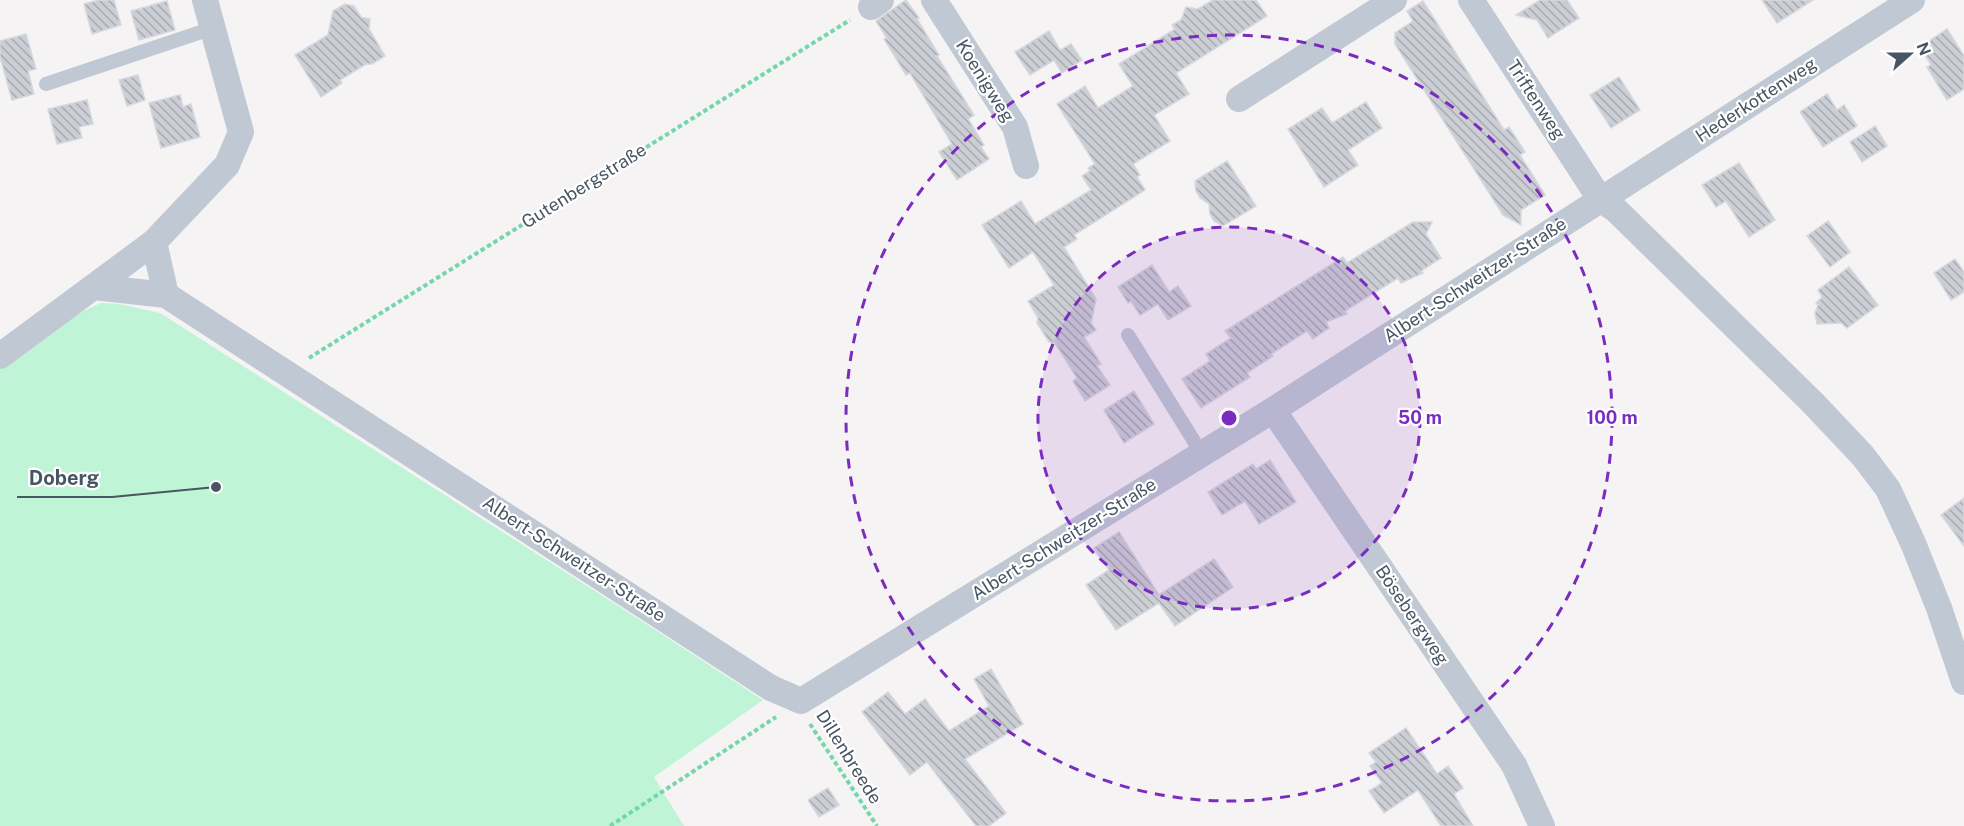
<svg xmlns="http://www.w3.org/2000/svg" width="1964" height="826" font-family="'Public Sans',sans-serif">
	<defs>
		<pattern id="building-back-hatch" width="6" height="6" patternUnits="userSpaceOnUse" patternTransform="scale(1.5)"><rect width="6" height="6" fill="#ccced5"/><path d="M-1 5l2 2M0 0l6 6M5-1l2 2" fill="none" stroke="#a8aab0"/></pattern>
	</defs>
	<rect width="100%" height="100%" fill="#f5f3f3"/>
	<path fill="#bff5d6" d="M 101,303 L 120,304 L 160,313 L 620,607 L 763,700 L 654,777 L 684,826 L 0,826 L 0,367 L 74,315 Z"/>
	<g fill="url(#building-back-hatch)" stroke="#d6d8df" stroke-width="1.5">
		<path d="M 99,0 L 114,0 L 121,25 L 92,34 L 84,4 Z"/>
		<path d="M 906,0 L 919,18 L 917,19 L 939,55 L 937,56 L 974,115 L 968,119 L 984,145 L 981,147 L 989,159 L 957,180 L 939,152 L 952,144 L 910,73 L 906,75 L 884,39 L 887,38 L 876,21 Z"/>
		<path d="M 1213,0 L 1256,0 L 1267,16 L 1176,73 L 1189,94 L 1154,115 L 1170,141 L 1133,164 L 1140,175 L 1137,177 L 1145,190 L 1074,235 L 1077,239 L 1064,247 L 1096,299 L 1091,323 L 1096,330 L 1084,337 L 1101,364 L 1097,366 L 1110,385 L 1085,401 L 1073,381 L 1077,378 L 1055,343 L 1049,342 L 1037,323 L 1038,318 L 1028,301 L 1054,285 L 1033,252 L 1009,268 L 982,225 L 1021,201 L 1035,224 L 1091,190 L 1082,176 L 1090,171 L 1088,168 L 1095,164 L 1057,104 L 1085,86 L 1098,108 L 1133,86 L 1119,64 L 1175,29 L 1172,25 L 1181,20 L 1186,7 L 1198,9 Z"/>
		<path d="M 1540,0 L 1567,0 L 1579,18 L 1548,38 L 1537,20 L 1516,15 Z"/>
		<path d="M 1762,0 L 1813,0 L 1777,23 Z"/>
		<path d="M 167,1 L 175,30 L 139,40 L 131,11 Z"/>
		<path d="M 1423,1 L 1504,130 L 1509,127 L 1525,152 L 1520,155 L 1545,195 L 1521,210 L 1521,225 L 1503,215 L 1395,44 L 1395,33 L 1413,21 L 1407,11 Z"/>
		<path d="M 345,4 L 354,6 L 361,17 L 370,19 L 369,29 L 385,56 L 372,64 L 366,64 L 340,80 L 342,83 L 321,97 L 295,55 L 328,35 L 333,11 Z"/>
		<path d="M 1947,29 L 1964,56 L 1964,89 L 1947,100 L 1927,67 L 1931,65 L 1920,47 Z"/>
		<path d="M 1049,31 L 1060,50 L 1071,44 L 1082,60 L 1062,73 L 1054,60 L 1030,75 L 1015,52 Z"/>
		<path d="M 26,34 L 36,69 L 28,71 L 34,94 L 12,100 L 0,57 L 0,41 Z"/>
		<path d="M 138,75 L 145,100 L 127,106 L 119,80 Z"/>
		<path d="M 1619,77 L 1640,110 L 1611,128 L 1590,95 Z"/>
		<path d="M 1827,94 L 1837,110 L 1844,105 L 1857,126 L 1823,147 L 1800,112 Z"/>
		<path d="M 180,95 L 183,107 L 191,104 L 200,137 L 161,148 L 149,103 Z"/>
		<path d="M 87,100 L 93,124 L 79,127 L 82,138 L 57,144 L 48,109 Z"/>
		<path d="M 1366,102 L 1382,128 L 1348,150 L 1358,165 L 1324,187 L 1288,129 L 1322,108 L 1332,123 Z"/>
		<path d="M 1875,126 L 1887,146 L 1862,162 L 1850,142 Z"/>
		<path d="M 1227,161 L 1256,206 L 1223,226 L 1214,221 L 1210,214 L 1209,204 L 1200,198 L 1196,191 L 1195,181 Z"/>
		<path d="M 1739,163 L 1775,220 L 1749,237 L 1726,201 L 1716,207 L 1702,185 Z"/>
		<path d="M 1828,221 L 1850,252 L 1830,267 L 1807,236 Z"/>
		<path d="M 1413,222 L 1432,222 L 1426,234 L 1441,258 L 1421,271 L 1423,273 L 1401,283 L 1398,278 L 1345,311 L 1347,314 L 1326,322 L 1329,328 L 1313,339 L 1307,331 L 1271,354 L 1273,356 L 1247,373 L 1250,377 L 1201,408 L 1182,379 L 1210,361 L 1206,354 L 1231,338 L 1225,331 L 1343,257 L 1347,263 Z"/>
		<path d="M 1955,259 L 1964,272 L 1964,292 L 1951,300 L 1934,273 Z"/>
		<path d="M 1152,265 L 1169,292 L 1178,286 L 1191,306 L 1168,320 L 1158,304 L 1140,315 L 1131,301 L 1128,303 L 1118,287 Z"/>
		<path d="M 1849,267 L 1878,305 L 1847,328 L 1841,323 L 1817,324 L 1815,313 L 1818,305 L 1816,303 L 1822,297 L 1818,290 Z"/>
		<path d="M 1134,391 L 1154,424 L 1124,443 L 1104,410 Z"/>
		<path d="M 1270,460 L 1296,502 L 1259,524 L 1245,501 L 1222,515 L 1208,492 L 1253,464 L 1256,469 Z"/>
		<path d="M 1964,498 L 1964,546 L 1941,515 Z"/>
		<path d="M 1119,532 L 1159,595 L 1214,559 L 1233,587 L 1175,626 L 1159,603 L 1116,630 L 1086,585 L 1109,570 L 1094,548 Z"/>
		<path d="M 991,669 L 1023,724 L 965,759 L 1006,813 L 989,826 L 976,826 L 927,762 L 910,775 L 862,712 L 888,692 L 905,714 L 925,699 L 949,731 L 989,706 L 974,679 Z"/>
		<path d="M 1406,728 L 1437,774 L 1448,766 L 1463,788 L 1454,794 L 1473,826 L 1441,826 L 1418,790 L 1384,813 L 1369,791 L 1382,783 L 1370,766 L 1376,762 L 1369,753 Z"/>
		<path d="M 828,788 L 839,805 L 819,817 L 808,800 Z"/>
	</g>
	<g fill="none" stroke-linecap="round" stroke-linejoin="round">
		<g stroke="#73d7aa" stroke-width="4" stroke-dasharray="4.5 3" stroke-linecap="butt">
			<path d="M 309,358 L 850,20"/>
			<path d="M 810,724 L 877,826"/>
			<path d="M 610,826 L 776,717"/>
		</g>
		<g stroke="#c0c9d3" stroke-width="14">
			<path d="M 46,84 L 213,28"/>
			<path d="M 1128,335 L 1202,454"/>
		</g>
		<g stroke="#c0c9d3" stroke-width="26">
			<path d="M 934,0 L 1015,127 L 1026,166"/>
			<path d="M 1471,0 L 1600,199 L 1616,210 L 1813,403 L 1863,456 L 1888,489 L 1913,543 L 1939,608 L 1964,682"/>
			<path d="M 871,7 L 881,0"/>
			<path d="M 1239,99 L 1394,0"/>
			<path d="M 154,242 L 166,295"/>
			<path d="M 94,287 L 166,295 L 771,688 L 801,701 L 1273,410 L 1912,0"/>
			<path d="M 0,356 L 154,242 L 227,165 L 241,132 L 205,0"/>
			<path d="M 1273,410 L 1514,765 L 1542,826"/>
		</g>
	</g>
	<circle cx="1229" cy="418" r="191" fill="#7b2cbf" fill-opacity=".12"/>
	<g fill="none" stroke="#7b2cbf" stroke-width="3" stroke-dasharray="10 8">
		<circle cx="1229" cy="418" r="191"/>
		<circle cx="1229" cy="418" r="383"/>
	</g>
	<g text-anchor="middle" stroke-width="4.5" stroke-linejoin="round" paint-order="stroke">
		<g font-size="18" fill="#485563" stroke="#fff">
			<text transform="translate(985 81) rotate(58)" y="6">Koenigweg</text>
			<text transform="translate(1536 100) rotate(57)" y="6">Triftenweg</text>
			<text transform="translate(1756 100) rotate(-33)" y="6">Hederkottenweg</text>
			<text transform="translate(584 186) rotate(-32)" y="6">Gutenbergstraße</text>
			<text transform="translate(1475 280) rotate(-33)" y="6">Albert-Schweitzer-Straße</text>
			<text transform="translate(1064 539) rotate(-32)" y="6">Albert-Schweitzer-Straße</text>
			<text transform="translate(574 559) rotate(33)" y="6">Albert-Schweitzer-Straße</text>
			<text transform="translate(1412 615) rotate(56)" y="6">Bösebergweg</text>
			<text transform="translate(849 757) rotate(58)" y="6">Dillenbreede</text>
		</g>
	</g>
	<circle cx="1229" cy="418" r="9" fill="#7b2cbf" stroke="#fff" stroke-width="3"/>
	<g font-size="18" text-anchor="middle" font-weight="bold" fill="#7b2cbf" stroke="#fff" stroke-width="4.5" stroke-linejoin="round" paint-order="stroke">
		<text x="1420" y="424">50 m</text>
		<text x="1612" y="424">100 m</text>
	</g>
	<path fill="none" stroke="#485563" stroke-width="2" d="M216 487L112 497H17"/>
	<circle fill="#485563" stroke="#fff" stroke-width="2" cx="216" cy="487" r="6"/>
	<g font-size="20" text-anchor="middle" font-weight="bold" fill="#485563" stroke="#fff" stroke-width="4.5" stroke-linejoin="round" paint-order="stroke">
		<text x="64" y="485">Doberg</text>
	</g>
	<g transform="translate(1910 54) rotate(69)" stroke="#ffffff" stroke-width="4.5" paint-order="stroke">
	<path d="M0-4.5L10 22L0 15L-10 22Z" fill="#485563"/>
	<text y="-9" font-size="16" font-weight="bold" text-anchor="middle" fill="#485563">N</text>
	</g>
</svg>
